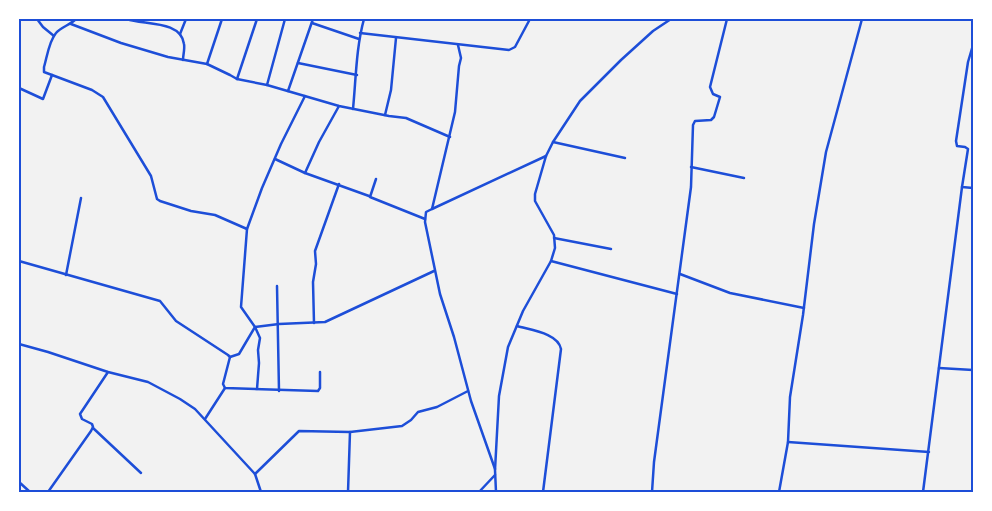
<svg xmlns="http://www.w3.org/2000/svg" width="992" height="511" font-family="'Crimson Pro',serif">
	<rect width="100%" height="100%" fill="#f2f2f2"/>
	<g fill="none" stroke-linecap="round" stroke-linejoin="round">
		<g stroke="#1d4ed8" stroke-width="2.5">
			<path d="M 37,19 L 43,27 L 54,36"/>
			<path d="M 76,19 C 70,25 61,27 56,33 C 49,41 47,57 44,67 L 44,72 L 92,90 L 103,97 L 151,176 L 157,199 L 160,201 L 191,211 L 215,215 L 247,229"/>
			<path d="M 127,19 C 143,25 181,20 184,44 C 185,49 183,55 183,60"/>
			<path d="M 312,23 L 359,39"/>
			<path d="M 71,24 L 121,43 L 168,57 L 207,64 L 230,75 L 237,79 L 267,85 L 339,106 L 389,116 L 406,118 L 450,137"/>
			<path d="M 360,33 L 509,50 L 515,47 L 530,19"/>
			<path d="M 180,34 L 186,19"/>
			<path d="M 458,45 L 461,58 L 459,66 L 455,112 L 432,209 L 426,212 L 425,222 L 440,294 L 454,337 L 471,401 L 495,469"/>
			<path d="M 973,45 L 968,62 L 956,141 L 957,146 L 965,147 L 968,149 L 962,187 L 973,188"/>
			<path d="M 298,63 L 357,75"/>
			<path d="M 207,64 L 222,19"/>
			<path d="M 237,79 L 257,19"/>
			<path d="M 267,85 L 285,19"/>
			<path d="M 19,88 L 43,99 L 52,75"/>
			<path d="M 288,91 L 313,19"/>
			<path d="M 305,96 L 281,144 L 262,188 L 247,229 L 241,307 L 255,327 L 279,324 L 325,322 L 434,271"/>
			<path d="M 353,109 C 356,79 356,48 364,19"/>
			<path d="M 385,115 L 391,90 L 396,38"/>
			<path d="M 553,142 L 625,158"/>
			<path d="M 275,159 L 305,173 L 369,196"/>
			<path d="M 691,167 L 744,178"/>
			<path d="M 305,173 L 319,142 L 339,106"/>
			<path d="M 376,179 L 370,197 L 425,219"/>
			<path d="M 432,209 L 546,156"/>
			<path d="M 554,238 L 611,249"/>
			<path d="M 19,261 L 160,301 L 176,321 L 228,355 L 230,357 L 223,384 L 225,388 L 318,391 L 320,388 L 320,372"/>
			<path d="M 551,261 L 677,294"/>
			<path d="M 680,274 L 730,293 L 804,308"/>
			<path d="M 66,275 L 81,198"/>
			<path d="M 277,286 L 279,391"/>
			<path d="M 314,323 L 313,282 L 316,264 L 315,251 L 339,184"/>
			<path d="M 517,326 C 530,330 558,333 561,349 L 543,492"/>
			<path d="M 19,344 L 48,352 L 108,372 L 148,382 L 180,399 L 195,409 L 255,474 L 261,492"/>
			<path d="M 230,357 L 239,354 L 255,327 L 260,338 L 258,350 L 259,363 L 257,389"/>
			<path d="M 939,368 L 973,370"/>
			<path d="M 205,419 L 225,388"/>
			<path d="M 93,428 L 141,473"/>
			<path d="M 788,442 L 929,452"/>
			<path d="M 255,474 L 299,431 L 350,432 L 402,426 L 411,420 L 418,412 L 437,407 L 468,391"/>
			<path d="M 19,482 L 30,492"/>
			<path d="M 48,492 L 91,431 L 93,427 L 92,424 L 82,419 L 80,414 L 108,372"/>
			<path d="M 348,492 L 350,432"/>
			<path d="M 479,492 L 495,475"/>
			<path d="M 496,492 L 495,470 L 499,396 L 508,347 L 523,311 L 551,261 L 555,248 L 554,235 L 535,201 L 535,194 L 546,156 L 553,142 L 580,101 L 621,60 L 653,31 L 671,19"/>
			<path d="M 652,492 L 654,462 L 691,187 L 693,125 L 695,121 L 711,120 L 714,117 L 720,97 L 713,94 L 710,87 L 727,19"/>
			<path d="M 779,492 L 788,442 L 790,397 L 803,315 L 814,224 L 826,152 L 862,19"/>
			<path d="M 923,492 L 962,187"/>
		</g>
	</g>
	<rect width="992" height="511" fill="none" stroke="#ffffff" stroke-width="40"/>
	<rect x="20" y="20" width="952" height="471" fill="none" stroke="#1d4ed8" stroke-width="2"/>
</svg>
